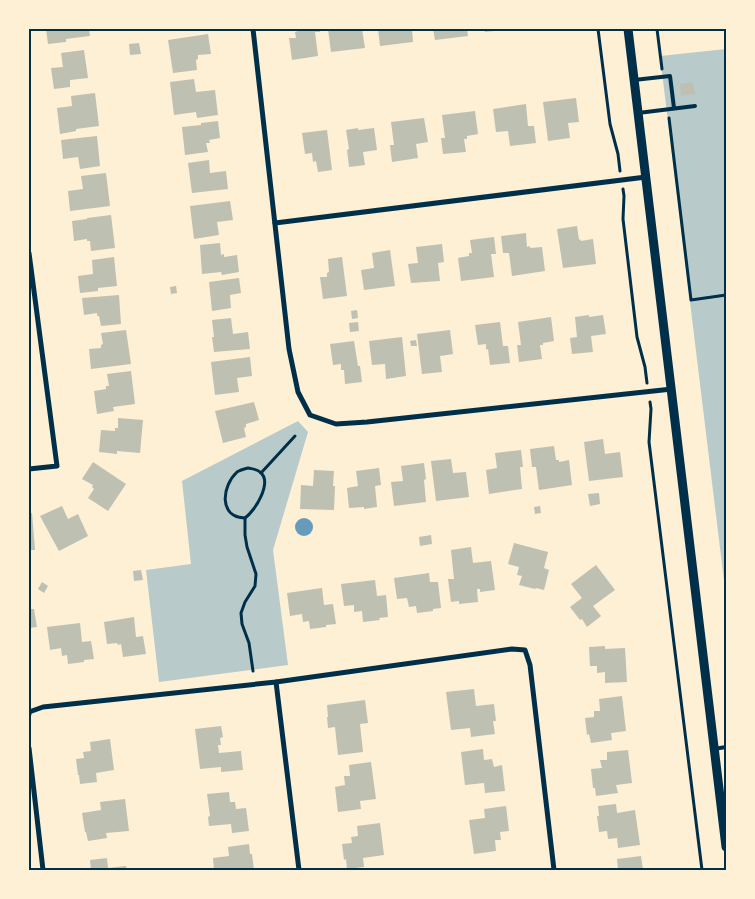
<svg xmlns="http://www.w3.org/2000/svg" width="755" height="899" font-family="'Space Grotesk',sans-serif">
	<rect width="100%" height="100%" fill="#fdf0d5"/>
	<g fill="#b9caca">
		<path d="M 726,49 L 726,597 L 660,56 Z"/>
		<path d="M 298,421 L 308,432 L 273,550 L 288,665 L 159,682 L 146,570 L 191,564 L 182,481 Z"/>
	</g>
	<circle fill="#669bbc" cx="304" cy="527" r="9"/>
	<g fill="#bec0b2">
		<path d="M 46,29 L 89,29 L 90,36 L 66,39 L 66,42 L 48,44 Z"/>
		<path d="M 298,29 L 319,29 L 320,32 L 315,32 L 318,56 L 292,60 L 289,38 L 296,38 L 295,32 L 298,31 Z"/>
		<path d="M 328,29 L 362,29 L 365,48 L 331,52 Z"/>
		<path d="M 378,29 L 412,29 L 413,42 L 380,46 Z"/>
		<path d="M 433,29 L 467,29 L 468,36 L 435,40 Z"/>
		<path d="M 485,29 L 503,29 L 503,30 L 485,32 Z"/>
		<path d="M 208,34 L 211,54 L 198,55 L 198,59 L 196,60 L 197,70 L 173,73 L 168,40 Z"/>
		<path d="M 139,43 L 141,54 L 130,55 L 129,44 Z"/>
		<path d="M 84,50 L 88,78 L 70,80 L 70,87 L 54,89 L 51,68 L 63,67 L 61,53 Z"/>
		<path d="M 194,79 L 196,92 L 215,90 L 218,115 L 197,118 L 196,112 L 174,115 L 170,82 Z"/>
		<path d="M 693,82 L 695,94 L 681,96 L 680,84 Z"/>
		<path d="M 95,93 L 99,126 L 76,129 L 76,131 L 60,134 L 57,108 L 72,106 L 71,96 Z"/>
		<path d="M 576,98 L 579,122 L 568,123 L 570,138 L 548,141 L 543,102 Z"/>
		<path d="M 526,104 L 528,126 L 534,126 L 536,143 L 510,146 L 508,131 L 496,132 L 493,109 Z"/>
		<path d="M 475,111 L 478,134 L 467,136 L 467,139 L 464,139 L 466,152 L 443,154 L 441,138 L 445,138 L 442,115 Z"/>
		<path d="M 424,118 L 428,142 L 416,144 L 418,158 L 392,162 L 390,145 L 394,145 L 391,122 Z"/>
		<path d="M 218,121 L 220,138 L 209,140 L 210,143 L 206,143 L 208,152 L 185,155 L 182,127 L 201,125 L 201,123 Z"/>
		<path d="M 358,128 L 358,130 L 374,128 L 377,150 L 363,152 L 365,165 L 349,167 L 347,150 L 349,149 L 346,130 Z"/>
		<path d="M 327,130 L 332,170 L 318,172 L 316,161 L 313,162 L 312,153 L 305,154 L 302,133 Z"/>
		<path d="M 97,136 L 100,166 L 80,169 L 78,157 L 63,159 L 61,140 Z"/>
		<path d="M 209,160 L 210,173 L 226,171 L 228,189 L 192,193 L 188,163 Z"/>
		<path d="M 106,173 L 110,206 L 70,211 L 68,191 L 83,189 L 81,176 Z"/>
		<path d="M 230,201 L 233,220 L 217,222 L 219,235 L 194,239 L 190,206 Z"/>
		<path d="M 111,215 L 115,248 L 91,251 L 90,241 L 87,241 L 87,239 L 74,241 L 72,221 L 87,219 L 87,218 Z"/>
		<path d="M 577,226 L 579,240 L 580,239 L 581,241 L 593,239 L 596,264 L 563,268 L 557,229 Z"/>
		<path d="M 526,233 L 527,247 L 530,246 L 530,248 L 542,247 L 545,271 L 512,276 L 509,253 L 503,253 L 501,236 Z"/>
		<path d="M 494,237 L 496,254 L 491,254 L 494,277 L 461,281 L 458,258 L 469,256 L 469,253 L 472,253 L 470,240 Z"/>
		<path d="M 220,243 L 221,255 L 224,254 L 224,257 L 237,255 L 239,272 L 222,275 L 221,272 L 202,274 L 200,245 Z"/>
		<path d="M 442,244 L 444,262 L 438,263 L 440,281 L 411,283 L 408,264 L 418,263 L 416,247 Z"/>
		<path d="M 390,250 L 395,286 L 364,290 L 361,270 L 374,268 L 372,253 Z"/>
		<path d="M 114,257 L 117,286 L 98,288 L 98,291 L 80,293 L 78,276 L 93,274 L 92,260 Z"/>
		<path d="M 342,257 L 347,296 L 323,299 L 320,277 L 327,277 L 327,273 L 329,272 L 328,259 Z"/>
		<path d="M 239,278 L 241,293 L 230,295 L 231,308 L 212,311 L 209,282 Z"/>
		<path d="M 176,286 L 177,293 L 171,294 L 170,287 Z"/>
		<path d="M 119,295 L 121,324 L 101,326 L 99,316 L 97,316 L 97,313 L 84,315 L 82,298 Z"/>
		<path d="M 357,310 L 358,318 L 352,319 L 351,311 Z"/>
		<path d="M 589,315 L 589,317 L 603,315 L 606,334 L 591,336 L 593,352 L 572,354 L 570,338 L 577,337 L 575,317 Z"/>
		<path d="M 551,317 L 554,341 L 543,343 L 543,345 L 540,345 L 542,359 L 519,362 L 517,345 L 521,345 L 518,322 Z"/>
		<path d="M 231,318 L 233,334 L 248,332 L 250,349 L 214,352 L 212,337 L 214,337 L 212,320 Z"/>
		<path d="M 358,322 L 359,331 L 350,332 L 349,323 Z"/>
		<path d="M 500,322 L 503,346 L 508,346 L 510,363 L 490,365 L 488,349 L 486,350 L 486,344 L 478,345 L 475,325 Z"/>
		<path d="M 126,330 L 131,364 L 91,369 L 89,349 L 101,348 L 101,345 L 103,344 L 101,333 Z"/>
		<path d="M 450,330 L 453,354 L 440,356 L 442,372 L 422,374 L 417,334 Z"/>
		<path d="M 402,337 L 406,376 L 386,379 L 385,364 L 372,365 L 369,341 Z"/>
		<path d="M 416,340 L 417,346 L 411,346 L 410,341 Z"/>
		<path d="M 354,341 L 358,366 L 360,366 L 362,382 L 345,384 L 344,370 L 341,370 L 341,364 L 333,365 L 330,344 Z"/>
		<path d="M 250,357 L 252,376 L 237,378 L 239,392 L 215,395 L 211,362 Z"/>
		<path d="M 131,371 L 135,404 L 113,407 L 114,411 L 97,414 L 94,391 L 106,389 L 106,386 L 109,386 L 107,374 Z"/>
		<path d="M 254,402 L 259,420 L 246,424 L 246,427 L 244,428 L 246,437 L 223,443 L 215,411 Z"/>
		<path d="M 118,418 L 143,420 L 140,453 L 117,451 L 117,454 L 99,452 L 101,430 L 115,431 L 115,428 L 118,428 Z"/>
		<path d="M 603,439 L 605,454 L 620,452 L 623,477 L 589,481 L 584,442 Z"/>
		<path d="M 554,446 L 556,460 L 559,460 L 559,462 L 569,460 L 572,485 L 539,490 L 536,467 L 532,467 L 530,449 Z"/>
		<path d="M 521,450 L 523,467 L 520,467 L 522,489 L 489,494 L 486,470 L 497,468 L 495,453 Z"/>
		<path d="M 451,459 L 453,473 L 466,472 L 469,497 L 436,501 L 431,461 Z"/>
		<path d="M 93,462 L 126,484 L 108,511 L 88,498 L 94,489 L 92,487 L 93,485 L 82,479 Z"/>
		<path d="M 424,463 L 426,479 L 424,480 L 426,502 L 394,506 L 391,482 L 403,481 L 401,466 Z"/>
		<path d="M 379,468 L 381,485 L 375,486 L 377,507 L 364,509 L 364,507 L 349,508 L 347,488 L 358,486 L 356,471 Z"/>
		<path d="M 314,470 L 334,471 L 333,486 L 335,486 L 334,510 L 300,509 L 301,485 L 313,486 Z"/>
		<path d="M 599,493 L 600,504 L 590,506 L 588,494 Z"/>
		<path d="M 62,506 L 68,519 L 78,514 L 88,536 L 59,551 L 40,516 Z"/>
		<path d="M 540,506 L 541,513 L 535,514 L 534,507 Z"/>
		<path d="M 32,513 L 35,550 L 29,550 L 29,514 Z"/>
		<path d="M 431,535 L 432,544 L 420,546 L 419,537 Z"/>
		<path d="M 514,543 L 548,552 L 544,568 L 549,570 L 544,590 L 536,588 L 535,589 L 519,585 L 522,576 L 517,575 L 519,567 L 508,564 Z"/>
		<path d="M 471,547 L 473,563 L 491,561 L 495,590 L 480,592 L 480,589 L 477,589 L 478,602 L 459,604 L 459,601 L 451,602 L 448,579 L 454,579 L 451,550 Z"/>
		<path d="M 596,565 L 615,590 L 593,606 L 601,616 L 587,627 L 582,619 L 580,620 L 570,607 L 582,598 L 571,584 Z"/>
		<path d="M 141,570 L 143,580 L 134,581 L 133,571 Z"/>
		<path d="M 429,573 L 430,582 L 438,582 L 441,608 L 433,609 L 433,611 L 417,613 L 416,606 L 409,607 L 407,598 L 397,599 L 394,578 Z"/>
		<path d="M 375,580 L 377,596 L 386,595 L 388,617 L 379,618 L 380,620 L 363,622 L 362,611 L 354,612 L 354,605 L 344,606 L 341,584 Z"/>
		<path d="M 42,582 L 48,586 L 44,593 L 38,589 Z"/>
		<path d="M 322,588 L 324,605 L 333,604 L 336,624 L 326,625 L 326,627 L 310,629 L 309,621 L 303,622 L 302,614 L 290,616 L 287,593 Z"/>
		<path d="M 29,609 L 34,609 L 37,627 L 29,628 Z"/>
		<path d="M 134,617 L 136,637 L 143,636 L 146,654 L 123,657 L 121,644 L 118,645 L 117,643 L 107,644 L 104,622 Z"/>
		<path d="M 80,623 L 82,642 L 91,641 L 94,659 L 84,660 L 84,662 L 68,664 L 67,655 L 62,656 L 61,648 L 50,650 L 47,627 Z"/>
		<path d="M 605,646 L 605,649 L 625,648 L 627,682 L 605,683 L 605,672 L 597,673 L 597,666 L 590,666 L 589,647 Z"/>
		<path d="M 474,689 L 476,706 L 494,704 L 496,721 L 493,721 L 495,734 L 471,737 L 470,728 L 451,730 L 446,692 Z"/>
		<path d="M 622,696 L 626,731 L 611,733 L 612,740 L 591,743 L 589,734 L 587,735 L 585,718 L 594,717 L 594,711 L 600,711 L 599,699 Z"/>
		<path d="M 365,700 L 368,723 L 360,724 L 363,752 L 338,755 L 335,727 L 328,728 L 327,717 L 328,717 L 327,705 Z"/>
		<path d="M 221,726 L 223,737 L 220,738 L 221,745 L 218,745 L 219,753 L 241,751 L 243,770 L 221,772 L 221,767 L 200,769 L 195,729 Z"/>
		<path d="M 110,739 L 114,770 L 96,773 L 97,782 L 80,784 L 79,775 L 78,775 L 76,759 L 84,758 L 83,752 L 91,751 L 90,742 Z"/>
		<path d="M 483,749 L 484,760 L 492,759 L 494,767 L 502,765 L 505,791 L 485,793 L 484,783 L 465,785 L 461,752 Z"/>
		<path d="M 628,750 L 632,783 L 616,785 L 618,793 L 596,796 L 595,788 L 593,788 L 591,769 L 602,768 L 600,760 L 607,760 L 607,752 Z"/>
		<path d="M 371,762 L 376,799 L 360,801 L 361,809 L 338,812 L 335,787 L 345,785 L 344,776 L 350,776 L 349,765 Z"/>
		<path d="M 229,792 L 230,802 L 235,802 L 236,809 L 246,808 L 249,831 L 232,833 L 231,824 L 209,826 L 208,817 L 210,816 L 207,794 Z"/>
		<path d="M 125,799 L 129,831 L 106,833 L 107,838 L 88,841 L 86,832 L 85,832 L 82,813 L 101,810 L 100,802 Z"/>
		<path d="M 616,804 L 617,813 L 635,810 L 640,845 L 618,848 L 617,838 L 608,839 L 607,831 L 599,832 L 597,816 L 599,816 L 598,806 Z"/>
		<path d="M 506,806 L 509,831 L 500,832 L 501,840 L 495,840 L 496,851 L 474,854 L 469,820 L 485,818 L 484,809 Z"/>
		<path d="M 380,823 L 384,855 L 363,858 L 364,867 L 347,869 L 346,859 L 344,860 L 342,844 L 352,843 L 351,837 L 358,836 L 357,826 Z"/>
		<path d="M 249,844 L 250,854 L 252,854 L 254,870 L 214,870 L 213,858 L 229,856 L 228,847 Z"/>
		<path d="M 641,856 L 643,870 L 615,870 L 615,869 L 618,869 L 617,859 Z"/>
		<path d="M 107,858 L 108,868 L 126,866 L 127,870 L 91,870 L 90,860 Z"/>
	</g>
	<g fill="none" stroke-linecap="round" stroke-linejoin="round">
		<g stroke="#003049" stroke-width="3">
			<path d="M 598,29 L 610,124 L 618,154 L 620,171"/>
			<path d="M 657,29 L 662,69"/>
			<path d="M 669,118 L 691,300 L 726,295"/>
			<path d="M 623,189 L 624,196 L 623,219 L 637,337 L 645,367 L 647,383"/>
			<path d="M 650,402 L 651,409 L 649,442 L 702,870"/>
			<path d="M 248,468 C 252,469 257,469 260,472 C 273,482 255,511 245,518 C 218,517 222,486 237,472 C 240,470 244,469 248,468 Z"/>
			<path d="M 261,473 L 295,436"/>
			<path d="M 245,518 L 245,535 L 247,547 L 256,574 L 255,586 L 245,602 L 241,613 L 242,624 L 249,643 L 253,671"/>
		</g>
		<g stroke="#003049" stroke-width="4">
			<path d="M 634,80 L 670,76 L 674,108"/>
			<path d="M 638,113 L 695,106"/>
			<path d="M 714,749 L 726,747"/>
		</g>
		<g stroke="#003049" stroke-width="5">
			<path d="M 253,29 L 289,349 L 298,392 L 310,415 L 336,424 L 367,422 L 672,389"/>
			<path d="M 275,223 L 646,177"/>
			<path d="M 29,253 L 57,466 L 29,469"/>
			<path d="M 276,682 L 299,870"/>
			<path d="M 29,714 L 29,712 L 43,707 L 276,682 L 512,649 L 525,650 L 530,665 L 554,870"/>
			<path d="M 29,748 L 43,870"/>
		</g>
		<path stroke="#003049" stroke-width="9" d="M 628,29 L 726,847"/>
	</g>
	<rect width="755" height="899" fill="none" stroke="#fdf0d5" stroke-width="60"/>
	<rect x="30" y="30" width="695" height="839" fill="none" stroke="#003049" stroke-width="2"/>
</svg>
